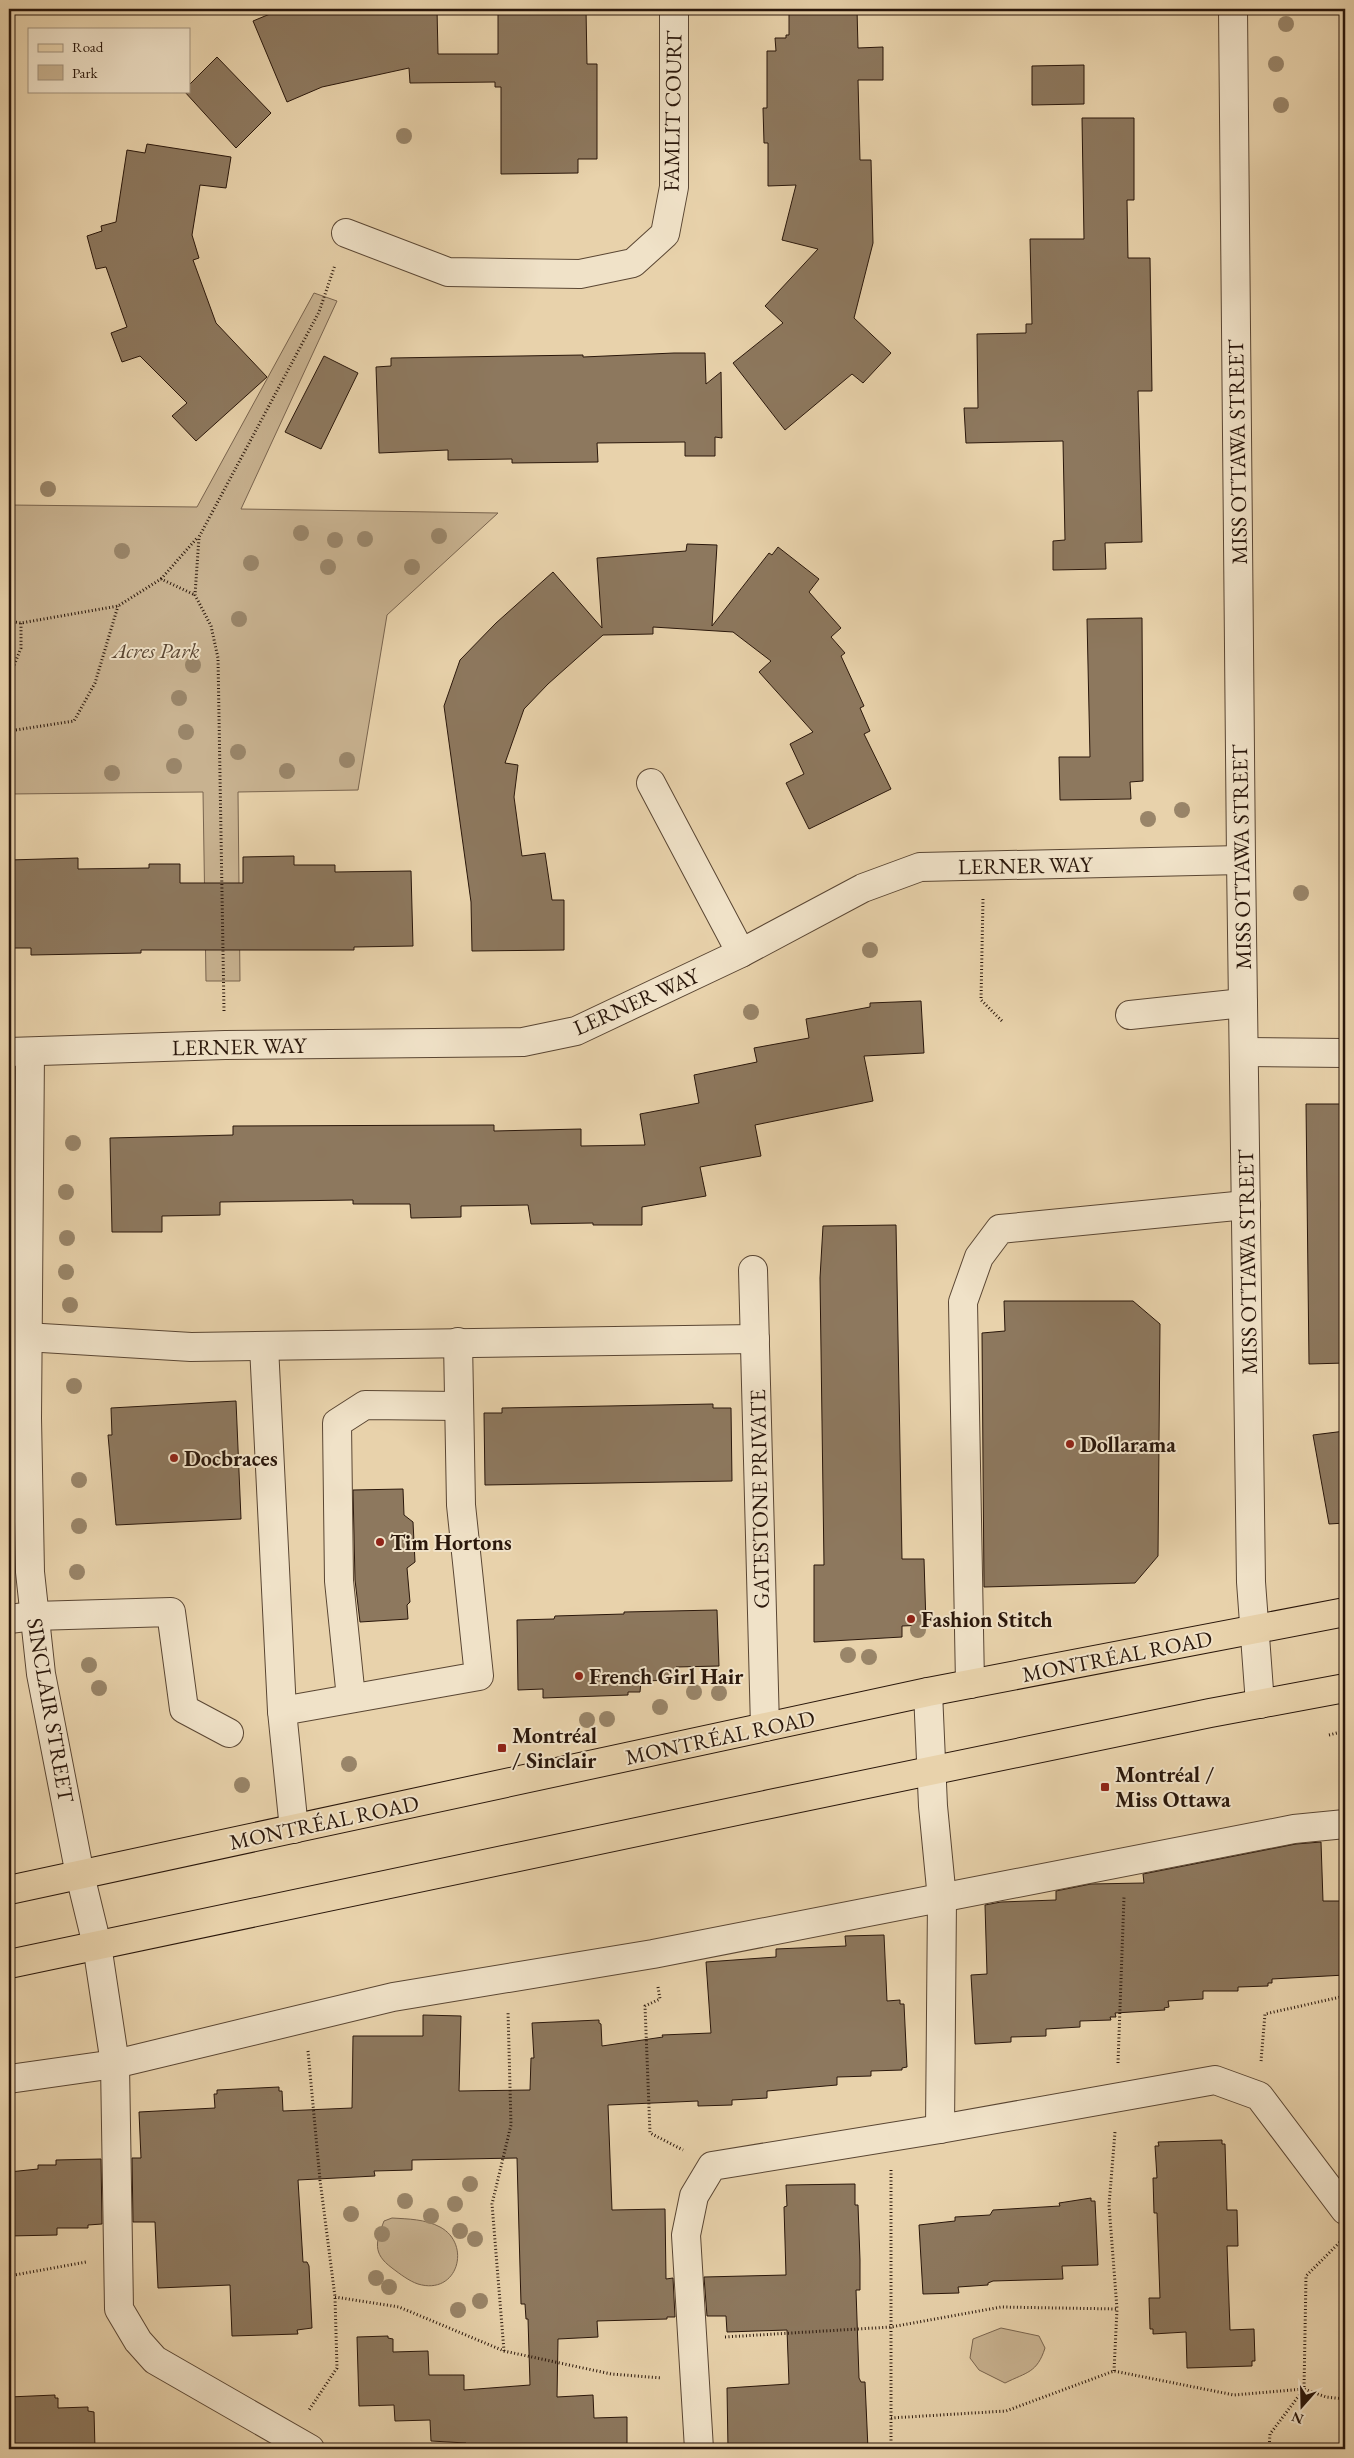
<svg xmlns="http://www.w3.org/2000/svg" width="1354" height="2458" font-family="'EB Garamond',serif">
	<rect width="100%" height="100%" fill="#e8d2ab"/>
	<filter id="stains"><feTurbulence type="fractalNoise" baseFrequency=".004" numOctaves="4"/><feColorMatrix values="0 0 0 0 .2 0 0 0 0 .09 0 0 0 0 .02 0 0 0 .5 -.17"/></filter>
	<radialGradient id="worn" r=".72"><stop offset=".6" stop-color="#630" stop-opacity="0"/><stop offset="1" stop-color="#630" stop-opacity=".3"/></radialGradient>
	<g fill="#c8b290" stroke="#79644e">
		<path d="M 314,293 L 337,301 L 241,509 L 498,513 L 387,615 L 358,790 L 238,792 L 240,981 L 206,981 L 203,792 L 9,794 L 9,505 L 197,507 Z"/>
		<path d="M 392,2218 C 408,2219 425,2219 440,2227 C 472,2244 458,2296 418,2284 C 409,2281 400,2274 392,2268 C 372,2253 376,2242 384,2221 Z"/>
		<path d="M 1001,2328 L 1039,2336 L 1045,2348 C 1037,2373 1027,2372 1005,2383 L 979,2370 L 970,2358 L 973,2339 Z"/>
	</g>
	<g fill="#8d785e" stroke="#2a170b">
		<path d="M 282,9 L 437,9 L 438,54 L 498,54 L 498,9 L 586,9 L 587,64 L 597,64 L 597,159 L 578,159 L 578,173 L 501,174 L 501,87 L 495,87 L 495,82 L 410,83 L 409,68 L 322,87 L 287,102 L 253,21 Z"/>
		<path d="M 789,9 L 857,9 L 858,48 L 883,47 L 883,80 L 858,80 L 860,160 L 871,160 L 873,243 L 854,318 L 891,353 L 863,383 L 852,374 L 785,430 L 733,363 L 783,323 L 765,306 L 818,249 L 782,240 L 796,185 L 768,186 L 768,143 L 764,143 L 763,108 L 767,108 L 767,51 L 776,51 L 775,38 L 786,38 L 786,35 L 789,35 Z"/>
		<path d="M 217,57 L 271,113 L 236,148 L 184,91 L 189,91 L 189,85 Z"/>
		<path d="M 1084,65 L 1084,104 L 1032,105 L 1032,66 Z"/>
		<path d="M 1082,118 L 1134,118 L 1134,200 L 1127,200 L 1128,258 L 1150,258 L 1152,391 L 1138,391 L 1142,542 L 1105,543 L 1106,569 L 1053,570 L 1053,541 L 1065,540 L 1063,441 L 966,443 L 964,408 L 978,408 L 977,334 L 1026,333 L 1026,324 L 1032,324 L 1030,239 L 1084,239 Z"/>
		<path d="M 147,144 L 231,157 L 226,188 L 200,185 L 192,235 L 199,258 L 193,260 L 216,323 L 267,377 L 196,441 L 172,416 L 187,403 L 140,356 L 122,362 L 111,333 L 127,327 L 106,267 L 96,269 L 87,236 L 102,231 L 101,226 L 116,222 L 127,150 L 145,153 Z"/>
		<path d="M 674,353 L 705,353 L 706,384 L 721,372 L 722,438 L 715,437 L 715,456 L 685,456 L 685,442 L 597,443 L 598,462 L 512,463 L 512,459 L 448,460 L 448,450 L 379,453 L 376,367 L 391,366 L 391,358 L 583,355 L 583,357 Z"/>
		<path d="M 324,356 L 358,373 L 321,449 L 285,432 Z"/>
		<path d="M 687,544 L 717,545 L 712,626 L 769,553 L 772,555 L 778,547 L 819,579 L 809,592 L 841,628 L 831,637 L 845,653 L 841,656 L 864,706 L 860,708 L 870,731 L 864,734 L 891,789 L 809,829 L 786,783 L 804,774 L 790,744 L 813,732 L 759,672 L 771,661 L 733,632 L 653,627 L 653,634 L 603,635 L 548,684 L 524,709 L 505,763 L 518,765 L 514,797 L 522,856 L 545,853 L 552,900 L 564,900 L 564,950 L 472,951 L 471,902 L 444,706 L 460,660 L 496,623 L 553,572 L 602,628 L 597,558 L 686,551 Z"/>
		<path d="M 1142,618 L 1143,781 L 1130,782 L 1131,799 L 1060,800 L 1059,757 L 1090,757 L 1087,619 Z"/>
		<path d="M 294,856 L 294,865 L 335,865 L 335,872 L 411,871 L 413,946 L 354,947 L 354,950 L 141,950 L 141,953 L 31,955 L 31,948 L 9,948 L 9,860 L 78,858 L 78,869 L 149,868 L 149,864 L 180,864 L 180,883 L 243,883 L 243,857 Z"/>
		<path d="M 921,1001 L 924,1053 L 864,1056 L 873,1101 L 755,1125 L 761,1156 L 700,1167 L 706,1196 L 642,1207 L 642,1225 L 593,1225 L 593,1223 L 531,1224 L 528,1205 L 461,1206 L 461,1217 L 411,1218 L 410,1204 L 353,1204 L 353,1200 L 220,1202 L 220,1215 L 162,1216 L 162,1232 L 112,1232 L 110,1138 L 233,1135 L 233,1126 L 494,1125 L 494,1131 L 581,1129 L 581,1146 L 645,1145 L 640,1114 L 699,1103 L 694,1075 L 757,1062 L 754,1048 L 809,1038 L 806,1019 L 870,1007 L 870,1003 Z"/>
		<path d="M 1306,1104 L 1345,1104 L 1345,1363 L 1309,1364 Z"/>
		<path d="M 896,1225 L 902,1559 L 924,1559 L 926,1625 L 902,1626 L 902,1637 L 814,1642 L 814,1565 L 824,1565 L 820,1278 L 823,1226 Z"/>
		<path d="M 1004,1301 L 1133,1301 L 1160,1324 L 1158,1556 L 1135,1583 L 984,1587 L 982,1333 L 1005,1331 Z"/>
		<path d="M 236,1401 L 241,1519 L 116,1525 L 108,1435 L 112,1435 L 111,1408 Z"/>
		<path d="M 713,1404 L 713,1408 L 731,1408 L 732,1481 L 485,1485 L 484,1413 L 502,1413 L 502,1408 Z"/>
		<path d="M 1345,1431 L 1345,1523 L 1329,1524 L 1313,1435 Z"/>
		<path d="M 403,1489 L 404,1515 L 413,1522 L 415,1562 L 407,1568 L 410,1602 L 407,1605 L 408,1619 L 360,1622 L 355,1580 L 353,1490 Z"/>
		<path d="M 717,1610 L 719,1666 L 676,1667 L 676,1680 L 641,1681 L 640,1692 L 628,1692 L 628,1695 L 543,1698 L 543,1689 L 518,1690 L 517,1620 L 554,1619 L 555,1616 L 624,1614 L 624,1612 Z"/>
		<path d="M 1321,1842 L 1323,1901 L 1345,1901 L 1345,1975 L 1272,1979 L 1272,1983 L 1268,1983 L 1268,1986 L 1238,1987 L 1238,1991 L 1203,1991 L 1203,1999 L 1168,2001 L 1169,2007 L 1164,2008 L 1165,2010 L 1115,2013 L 1116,2017 L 1110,2017 L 1111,2020 L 1080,2021 L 1080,2027 L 1046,2029 L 1046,2036 L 1011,2037 L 1011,2042 L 975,2044 L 971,1975 L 987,1974 L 985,1905 L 1001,1902 L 1056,1900 L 1056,1891 L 1091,1884 L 1144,1883 L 1143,1874 L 1296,1844 Z"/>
		<path d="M 884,1935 L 887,2001 L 900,2000 L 900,2004 L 904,2004 L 907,2067 L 902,2068 L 902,2070 L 871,2071 L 871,2076 L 837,2077 L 837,2085 L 767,2091 L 767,2098 L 732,2100 L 732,2105 L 698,2106 L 698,2101 L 608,2105 L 612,2210 L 665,2209 L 666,2279 L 673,2278 L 675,2317 L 667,2317 L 667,2319 L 597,2321 L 598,2337 L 558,2339 L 557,2397 L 593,2395 L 594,2418 L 627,2417 L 627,2449 L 466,2449 L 466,2443 L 431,2441 L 430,2420 L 395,2421 L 394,2405 L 359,2406 L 357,2337 L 388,2336 L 388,2338 L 393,2339 L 393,2352 L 428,2351 L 429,2375 L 464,2375 L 464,2390 L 530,2385 L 528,2319 L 526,2319 L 525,2304 L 521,2304 L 517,2158 L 412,2160 L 412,2170 L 374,2171 L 375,2176 L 298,2180 L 303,2262 L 307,2262 L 309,2266 L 312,2328 L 297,2330 L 298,2334 L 232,2336 L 230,2285 L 158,2288 L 155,2222 L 133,2222 L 132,2158 L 141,2158 L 139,2112 L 215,2108 L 214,2094 L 217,2094 L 217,2090 L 279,2087 L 279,2091 L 282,2091 L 283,2111 L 352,2108 L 353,2036 L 423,2036 L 423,2015 L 461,2016 L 459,2091 L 530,2090 L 531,2058 L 534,2058 L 532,2023 L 599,2020 L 599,2023 L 601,2024 L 602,2046 L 663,2037 L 662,2035 L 711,2033 L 706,1962 L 776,1957 L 776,1949 L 846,1946 L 845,1936 Z"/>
		<path d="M 1222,2140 L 1222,2144 L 1225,2144 L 1227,2210 L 1237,2210 L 1238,2246 L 1227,2246 L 1230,2330 L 1254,2329 L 1255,2361 L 1252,2361 L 1252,2366 L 1187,2368 L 1186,2332 L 1153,2334 L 1153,2329 L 1150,2329 L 1149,2298 L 1160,2298 L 1157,2213 L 1154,2213 L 1153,2178 L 1157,2178 L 1155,2146 L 1159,2146 L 1158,2142 Z"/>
		<path d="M 101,2159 L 102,2224 L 88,2225 L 88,2228 L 57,2228 L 57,2235 L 9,2236 L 9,2172 L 38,2169 L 38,2165 L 56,2165 L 56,2160 Z"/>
		<path d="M 855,2184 L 855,2205 L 858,2205 L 860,2260 L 860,2290 L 856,2290 L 859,2378 L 861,2382 L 865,2382 L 868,2449 L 728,2449 L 727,2388 L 789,2384 L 787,2330 L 727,2332 L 726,2316 L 707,2316 L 704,2277 L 786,2275 L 784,2207 L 787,2206 L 786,2185 Z"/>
		<path d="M 1091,2198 L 1091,2201 L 1095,2201 L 1098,2265 L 1062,2266 L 1063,2279 L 993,2281 L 988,2283 L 988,2285 L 958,2287 L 959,2293 L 923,2294 L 919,2225 L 955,2221 L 955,2217 L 990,2215 L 993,2210 L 1060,2206 L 1059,2203 Z"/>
		<path d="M 55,2395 L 55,2398 L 58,2398 L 58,2408 L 88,2407 L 88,2411 L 94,2412 L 95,2449 L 9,2449 L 9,2397 Z"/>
	</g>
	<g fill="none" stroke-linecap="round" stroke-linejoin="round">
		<defs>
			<g id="minor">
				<path d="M 1233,9 L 1241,860 L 1251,1582 L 1260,1704"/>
				<path d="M 346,233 L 448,272 L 580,274 L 633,263 L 665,234 L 674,187 L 674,9"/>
				<path d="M 651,783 L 741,953"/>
				<path d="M 1130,1015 L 1243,1003"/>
				<path d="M 9,1052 L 225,1045 L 523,1042 L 576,1031 L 741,953 L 863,888 L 920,867 L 1241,860"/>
				<path d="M 30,1052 L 27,1418 L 30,1572 L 41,1674 L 80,1875 L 97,1945 L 115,2064 L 119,2309 L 138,2341 L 155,2360 L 310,2449"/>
				<path d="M 1244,1052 L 1345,1053"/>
				<path d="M 753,1270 L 765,1727"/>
				<path d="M 9,1336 L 191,1347 L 755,1339"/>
				<path d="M 264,1346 L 282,1711"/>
				<path d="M 9,1619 L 34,1616 L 171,1612 L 184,1709 L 229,1733"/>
				<path d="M 970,1684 L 963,1302 L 979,1257 L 1000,1229 L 1246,1205"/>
				<path d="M 928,1692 L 933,1806 L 942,1899 L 940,2129"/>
				<path d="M 351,1698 L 339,1581 L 337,1423 L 365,1405 L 459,1406"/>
				<path d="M 294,1829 L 282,1711 L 479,1676 L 461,1505 L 458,1342"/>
				<path d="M 9,2079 L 115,2064 L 393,1997 L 653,1954 L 1294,1829 L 1345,1824"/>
				<path d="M 699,2449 L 686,2235 L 694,2196 L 712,2166 L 940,2129 L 1215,2080 L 1259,2096 L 1345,2210"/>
			</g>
			<g id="major">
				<path d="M 9,1890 L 928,1692 L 1345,1612"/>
				<path d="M 9,1964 L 770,1804 L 1210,1713 L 1345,1688"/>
			</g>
		</defs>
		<use href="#minor" stroke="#5a4633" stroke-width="30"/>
		<use href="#major" stroke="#2a170b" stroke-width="30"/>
		<g stroke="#2a170b" stroke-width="3" stroke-dasharray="1 2.5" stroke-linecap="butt">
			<path d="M 161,579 L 198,537"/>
			<path d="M 9,621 L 21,623 L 118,606 L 161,579 L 195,595"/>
			<path d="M 9,678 L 21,648 L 21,623"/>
			<path d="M 9,731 L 74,721 L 95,683 L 118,606"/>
			<path d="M 983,899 L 981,1000 L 1003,1022"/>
			<path d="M 224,1011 L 218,658 L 211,626 L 195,595 L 199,537 L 319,312 L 335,265"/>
			<path d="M 1329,1735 L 1345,1731"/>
			<path d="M 658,1987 L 660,1999 L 645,2006 L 650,2133 L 683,2150"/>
			<path d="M 308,2051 L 320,2180 L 335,2297 L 337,2368 L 309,2410"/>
			<path d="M 1261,2061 L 1265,2014 L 1345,1996"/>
			<path d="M 1118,2063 L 1124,1897"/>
			<path d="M 891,2170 L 891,2449"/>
			<path d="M 9,2276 L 86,2262"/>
			<path d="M 335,2297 L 399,2307 L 504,2351 L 611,2374 L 662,2378"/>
			<path d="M 725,2337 L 891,2327 L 1001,2307 L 1117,2309 L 1109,2205 L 1115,2132"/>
			<path d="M 504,2351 L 492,2204 L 511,2125 L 508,2011"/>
			<path d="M 1114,2371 L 1117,2309"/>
			<path d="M 891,2418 L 1006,2411 L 1114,2371 L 1234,2395 L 1304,2389 L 1326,2397 L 1345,2399"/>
			<path d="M 1269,2449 L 1270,2434 L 1304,2389 L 1306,2276 L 1340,2242"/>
		</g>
		<use href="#minor" stroke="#f0e2c8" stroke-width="28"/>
		<use href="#major" stroke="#e8d2ab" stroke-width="28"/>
	</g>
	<g fill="#998569">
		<circle cx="1286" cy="24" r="8"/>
		<circle cx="1276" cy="64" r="8"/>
		<circle cx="1281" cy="105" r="8"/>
		<circle cx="404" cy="136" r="8"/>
		<circle cx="48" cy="489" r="8"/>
		<circle cx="301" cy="533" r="8"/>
		<circle cx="439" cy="536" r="8"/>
		<circle cx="365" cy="539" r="8"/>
		<circle cx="335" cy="540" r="8"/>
		<circle cx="122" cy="551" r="8"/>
		<circle cx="251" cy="563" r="8"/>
		<circle cx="328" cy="567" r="8"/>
		<circle cx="412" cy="567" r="8"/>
		<circle cx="239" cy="619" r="8"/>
		<circle cx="193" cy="665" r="8"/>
		<circle cx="179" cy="698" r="8"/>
		<circle cx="186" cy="732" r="8"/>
		<circle cx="238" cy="752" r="8"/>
		<circle cx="347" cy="760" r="8"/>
		<circle cx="174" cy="766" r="8"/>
		<circle cx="287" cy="771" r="8"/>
		<circle cx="112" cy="773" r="8"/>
		<circle cx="1182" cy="810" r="8"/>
		<circle cx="1148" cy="819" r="8"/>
		<circle cx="1301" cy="893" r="8"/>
		<circle cx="870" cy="950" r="8"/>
		<circle cx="751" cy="1012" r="8"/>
		<circle cx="73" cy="1143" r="8"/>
		<circle cx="66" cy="1192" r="8"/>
		<circle cx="67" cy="1238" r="8"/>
		<circle cx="66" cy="1272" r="8"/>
		<circle cx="70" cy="1305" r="8"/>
		<circle cx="74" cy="1386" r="8"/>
		<circle cx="79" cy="1480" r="8"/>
		<circle cx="79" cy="1526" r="8"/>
		<circle cx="77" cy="1572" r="8"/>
		<circle cx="918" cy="1630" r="8"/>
		<circle cx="848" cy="1655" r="8"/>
		<circle cx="869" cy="1657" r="8"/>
		<circle cx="89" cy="1665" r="8"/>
		<circle cx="99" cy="1688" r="8"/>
		<circle cx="694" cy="1692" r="8"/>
		<circle cx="719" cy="1693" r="8"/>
		<circle cx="660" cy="1707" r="8"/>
		<circle cx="607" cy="1719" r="8"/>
		<circle cx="587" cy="1720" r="8"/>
		<circle cx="349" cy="1764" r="8"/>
		<circle cx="242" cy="1785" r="8"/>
		<circle cx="470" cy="2184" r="8"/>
		<circle cx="405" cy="2201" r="8"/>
		<circle cx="455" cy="2204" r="8"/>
		<circle cx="351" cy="2214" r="8"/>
		<circle cx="431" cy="2216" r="8"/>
		<circle cx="460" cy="2231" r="8"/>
		<circle cx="382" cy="2234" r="8"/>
		<circle cx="475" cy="2239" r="8"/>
		<circle cx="376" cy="2278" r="8"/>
		<circle cx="389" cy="2287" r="8"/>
		<circle cx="480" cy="2301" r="8"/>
		<circle cx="458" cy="2310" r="8"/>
	</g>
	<g fill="#8f2418" stroke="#f0e2c8" stroke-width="2">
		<circle cx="1070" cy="1444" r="5"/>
		<circle cx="174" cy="1458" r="5"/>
		<circle cx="380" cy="1542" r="5"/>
		<circle cx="911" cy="1619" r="5"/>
		<circle cx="579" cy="1676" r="5"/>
		<rect x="497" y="1743" width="10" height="10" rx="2.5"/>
		<rect x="1100" y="1782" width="10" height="10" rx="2.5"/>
	</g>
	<g text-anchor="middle" stroke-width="4" stroke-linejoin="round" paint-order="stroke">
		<g font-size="22" fill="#2a170b" stroke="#f0e2c8">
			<text transform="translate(672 111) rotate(-89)" y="8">FAMLIT COURT</text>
			<text transform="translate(1237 452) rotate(-91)" y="8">MISS OTTAWA STREET</text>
			<text transform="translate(1241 857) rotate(-91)" y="8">MISS OTTAWA STREET</text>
			<text transform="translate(1025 865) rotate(-1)" y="8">LERNER WAY</text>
			<text transform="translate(636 1001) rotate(-24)" y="8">LERNER WAY</text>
			<text transform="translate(239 1046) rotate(-1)" y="8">LERNER WAY</text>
			<text transform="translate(1247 1262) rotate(-91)" y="8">MISS OTTAWA STREET</text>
			<text transform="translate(759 1499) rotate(-91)" y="8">GATESTONE PRIVATE</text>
			<text transform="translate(1117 1656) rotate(-11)" y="8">MONTRÉAL ROAD</text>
			<text transform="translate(51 1710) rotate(80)" y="8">SINCLAIR STREET</text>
			<text transform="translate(720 1737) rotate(-12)" y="8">MONTRÉAL ROAD</text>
			<text transform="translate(324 1822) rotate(-12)" y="8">MONTRÉAL ROAD</text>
		</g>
		<g font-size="22" font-style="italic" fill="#594633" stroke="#f0e2c8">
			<text x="156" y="658">Acres Park</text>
		</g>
		<g font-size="22" font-weight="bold" fill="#2a170b" stroke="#f0e2c8" text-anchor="start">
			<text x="1080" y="1452">Dollarama</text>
			<text x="184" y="1466">Docbraces</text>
			<text x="390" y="1550">Tim Hortons</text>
			<text x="921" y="1627">Fashion Stitch</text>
			<text x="589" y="1684">French Girl Hair</text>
			<text x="512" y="1743">Montréal<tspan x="512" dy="25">/ Sinclair</tspan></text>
			<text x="1115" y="1782">Montréal /<tspan x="1115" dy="25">Miss Ottawa</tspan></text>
		</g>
	</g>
	<rect width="1354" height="2458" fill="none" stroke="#e8d2ab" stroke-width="30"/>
	<rect x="10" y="10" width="1334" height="2438" fill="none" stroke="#2a170b" stroke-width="2.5"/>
	<rect x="15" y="15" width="1324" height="2428" fill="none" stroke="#2a170b"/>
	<rect x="28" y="28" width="162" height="65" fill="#f0e2c8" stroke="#a1917c"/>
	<rect x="38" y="44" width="25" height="8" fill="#e8d2ab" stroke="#a1917c"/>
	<text x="72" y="52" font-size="15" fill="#2a170b">Road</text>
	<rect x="38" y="65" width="25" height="15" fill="#c8b290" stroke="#a1917c"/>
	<text x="72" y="78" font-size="15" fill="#2a170b">Park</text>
	<g transform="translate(1302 2406) rotate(200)" stroke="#f0e2c8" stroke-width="4" paint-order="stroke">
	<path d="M0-4L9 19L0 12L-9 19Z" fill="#2a170b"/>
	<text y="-8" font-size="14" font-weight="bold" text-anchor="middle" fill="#2a170b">N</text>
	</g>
	<rect width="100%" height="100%" filter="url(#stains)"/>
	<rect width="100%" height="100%" fill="url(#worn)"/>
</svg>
